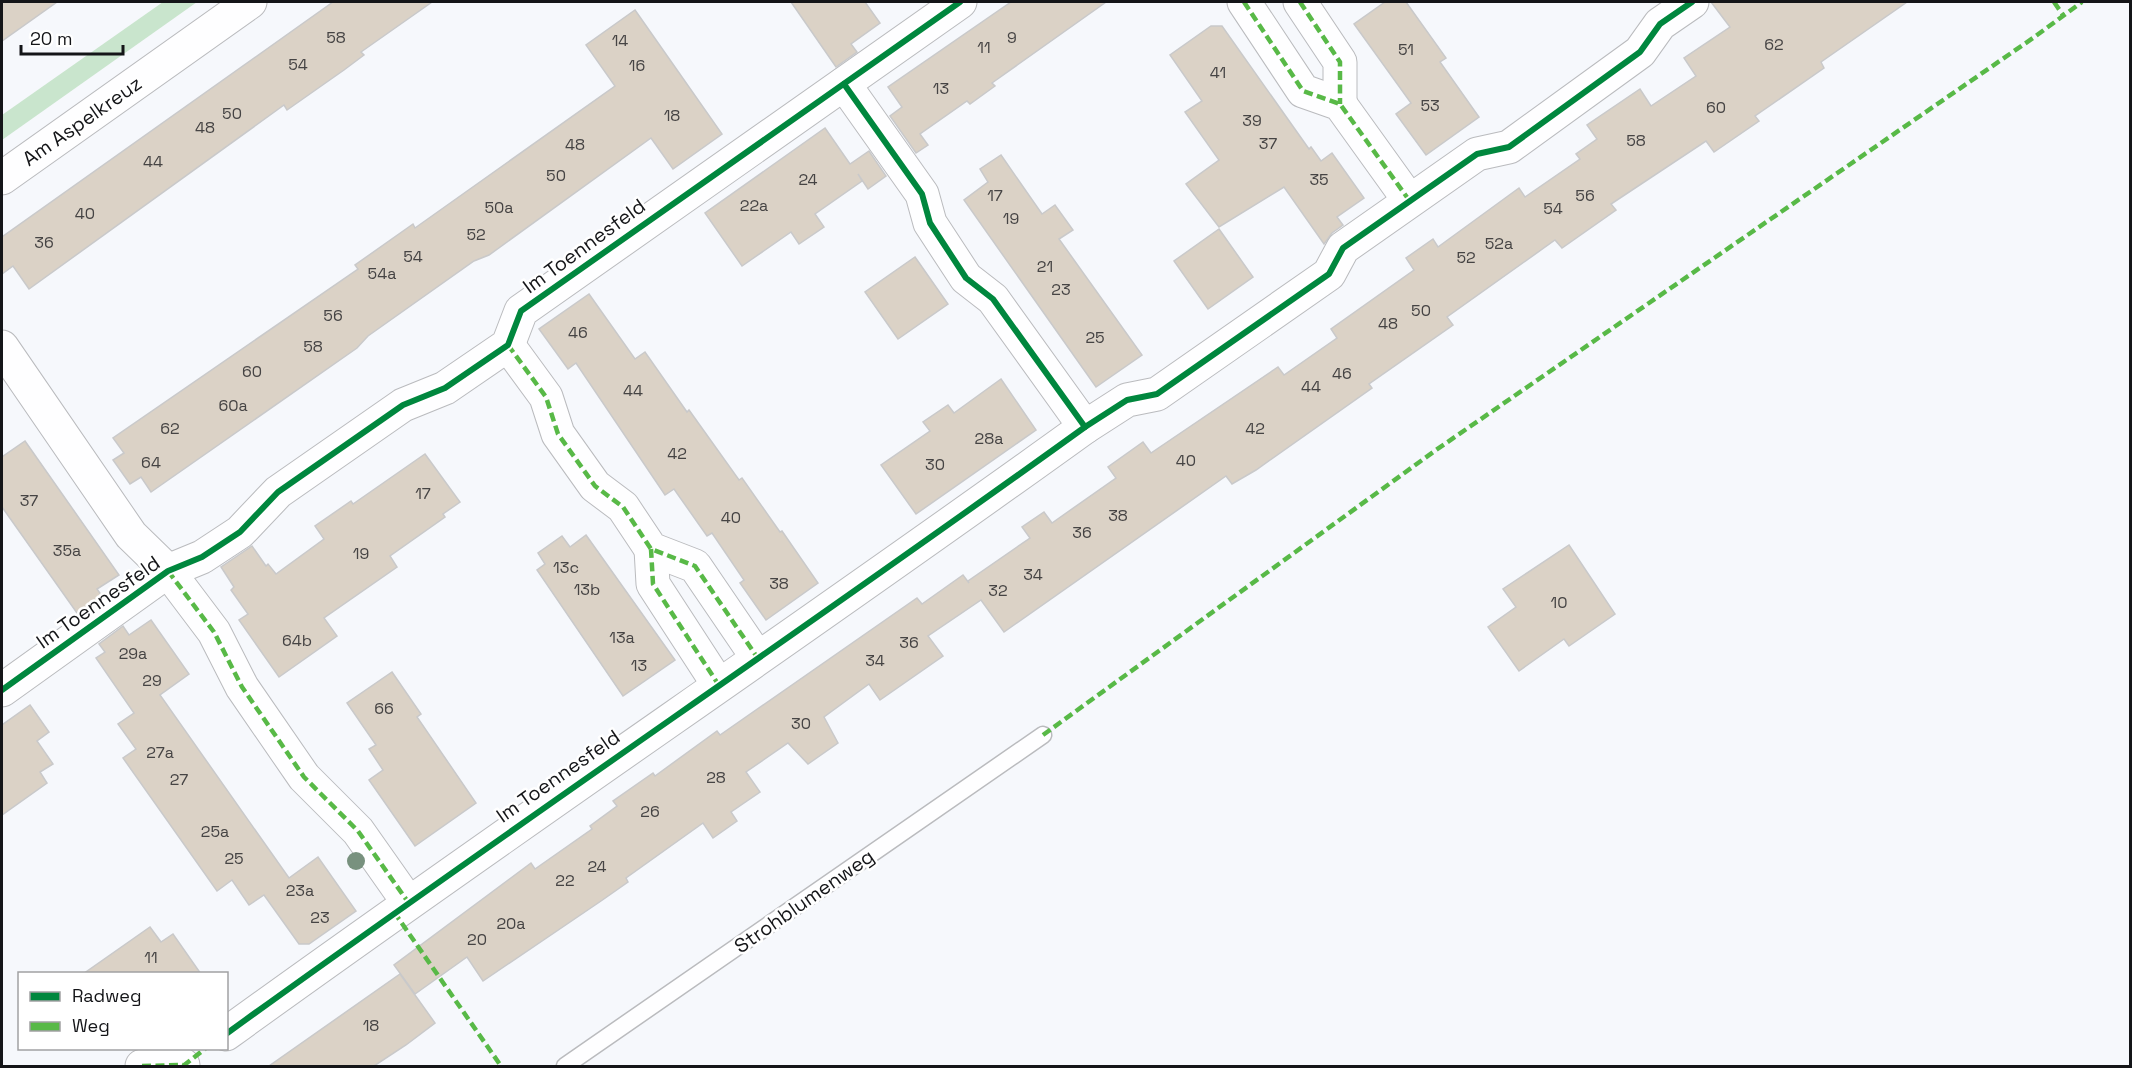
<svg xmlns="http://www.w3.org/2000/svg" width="2132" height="1068" font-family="'Space Grotesk',sans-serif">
	<rect width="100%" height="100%" fill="#f6f8fc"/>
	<path fill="#c9e5cd" d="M 163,2 L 197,2 L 2,140 L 2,115 Z"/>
	<g fill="#dbd2c6" stroke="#c9c9ca" stroke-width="1.5">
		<path d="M 2,2 L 57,2 L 2,41 Z"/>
		<path d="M 333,2 L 432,2 L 361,52 L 364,55 L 344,70 L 287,110 L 284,105 L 29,289 L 13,266 L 2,274 L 2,237 Z"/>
		<path d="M 791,2 L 865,2 L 880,23 L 851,44 L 857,52 L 836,67 Z"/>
		<path d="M 1011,2 L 1106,2 L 992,83 L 995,86 L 970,104 L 967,101 L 920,134 L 928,145 L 916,153 L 890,116 L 902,107 L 888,87 Z"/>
		<path d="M 1385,2 L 1406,2 L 1446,58 L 1440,62 L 1479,117 L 1426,155 L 1396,114 L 1411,103 L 1354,24 Z"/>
		<path d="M 1711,2 L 1907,2 L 1821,62 L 1824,68 L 1755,116 L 1759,121 L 1714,152 L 1706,141 L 1611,204 L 1616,210 L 1562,248 L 1555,240 L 1447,317 L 1453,325 L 1369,384 L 1372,388 L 1256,470 L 1232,484 L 1226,476 L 1004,632 L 981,600 L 928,636 L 943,656 L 880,700 L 869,684 L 824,717 L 838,743 L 808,764 L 788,743 L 746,772 L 760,792 L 731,812 L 737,821 L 713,838 L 703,823 L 626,878 L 628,882 L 601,901 L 483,981 L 467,957 L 415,994 L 394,965 L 531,863 L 535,869 L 592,829 L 590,826 L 617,806 L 613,801 L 653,773 L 655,776 L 717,731 L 720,735 L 917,598 L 922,604 L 963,575 L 969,583 L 968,581 L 1030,538 L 1022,527 L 1044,512 L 1052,523 L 1116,478 L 1108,467 L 1143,442 L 1151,453 L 1278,367 L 1284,375 L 1337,338 L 1331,329 L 1414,270 L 1406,258 L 1433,239 L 1438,247 L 1519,188 L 1525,197 L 1580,159 L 1576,154 L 1597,139 L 1587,125 L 1640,89 L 1651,106 L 1696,76 L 1684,58 L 1730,27 Z"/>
		<path d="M 635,10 L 722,134 L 673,169 L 651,138 L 489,255 L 474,261 L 368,336 L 357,348 L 151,492 L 141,477 L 130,484 L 113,460 L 124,453 L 113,438 L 358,269 L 355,265 L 413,224 L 415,228 L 615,86 L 586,45 Z"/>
		<path d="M 1211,26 L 1222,26 L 1309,149 L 1311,147 L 1321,161 L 1332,153 L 1364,198 L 1337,217 L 1343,225 L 1332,233 L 1324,244 L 1284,187 L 1219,227 L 1186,184 L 1219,160 L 1185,112 L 1202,101 L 1170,55 Z"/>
		<path d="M 825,128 L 850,164 L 869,151 L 886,176 L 868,189 L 858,174 L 862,181 L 815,214 L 824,227 L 799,244 L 791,232 L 742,266 L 705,213 Z"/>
		<path d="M 1001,155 L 1042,214 L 1055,205 L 1073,230 L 1059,239 L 1142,355 L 1096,387 L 964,200 L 988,182 L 980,169 Z"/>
		<path d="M 1219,229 L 1253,277 L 1208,309 L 1174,261 Z"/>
		<path d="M 915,257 L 948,304 L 898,339 L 865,292 Z"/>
		<path d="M 589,294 L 635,359 L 645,352 L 687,412 L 689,410 L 739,480 L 742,478 L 780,532 L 782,531 L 818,583 L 766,620 L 740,583 L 744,580 L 712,533 L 707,536 L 674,489 L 665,495 L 576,363 L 568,369 L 539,329 Z"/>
		<path d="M 1001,379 L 1036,430 L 916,514 L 881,465 L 930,431 L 923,422 L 948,405 L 954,413 Z"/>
		<path d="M 25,441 L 119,575 L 97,589 L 102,596 L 77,613 L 2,507 L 2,457 Z"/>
		<path d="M 425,454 L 460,502 L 443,514 L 445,517 L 390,556 L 397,567 L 324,618 L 337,636 L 279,677 L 239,620 L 248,614 L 231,590 L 234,587 L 221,567 L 252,546 L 266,566 L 268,564 L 276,574 L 324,539 L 315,526 L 351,501 L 353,504 Z"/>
		<path d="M 586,535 L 675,660 L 623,696 L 537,570 L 545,564 L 538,553 L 562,536 L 570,547 Z"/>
		<path d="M 1569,545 L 1615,614 L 1569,646 L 1564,639 L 1519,671 L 1488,627 L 1516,607 L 1503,589 Z"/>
		<path d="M 151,620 L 189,674 L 160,695 L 289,878 L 318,857 L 356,911 L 309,944 L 299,944 L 264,895 L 249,905 L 232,880 L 217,891 L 123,758 L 136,749 L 118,724 L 134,713 L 96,658 L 105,652 L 99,644 L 123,626 L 129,635 Z"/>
		<path d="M 392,672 L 421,714 L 417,717 L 476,803 L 415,846 L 369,780 L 383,770 L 369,749 L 376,745 L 347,703 Z"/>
		<path d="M 30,705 L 49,732 L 37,741 L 53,764 L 40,772 L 47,783 L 2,815 L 2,725 Z"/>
		<path d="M 150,927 L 161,942 L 173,934 L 201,974 L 83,974 Z"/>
		<path d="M 400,974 L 435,1023 L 406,1045 L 374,1066 L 269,1066 Z"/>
	</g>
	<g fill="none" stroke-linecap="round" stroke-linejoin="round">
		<defs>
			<path id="lane" d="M 565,1066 L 1043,735"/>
			<g id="street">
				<path d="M 1244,2 L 1303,91 L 1340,104 L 1409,200"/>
				<path d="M 1300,2 L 1340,62 L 1340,104"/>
				<path d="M 844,84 L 922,194 L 930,223 L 966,278 L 993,299 L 1085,427 L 1127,400 L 1157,394 L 1329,274 L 1343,248 L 1477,154 L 1509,147 L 1640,52 L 1660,24 L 1692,2"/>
				<path d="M 2,178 L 250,2"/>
				<path d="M 508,345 L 546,397 L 558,434 L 595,486 L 623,507 L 651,549 L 695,566 L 757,657"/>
				<path d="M 2,347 L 131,535 L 168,571 L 214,632 L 242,687 L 304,777 L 358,831 L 408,902"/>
				<path d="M 651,549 L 653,584 L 718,684"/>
				<path d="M 2,690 L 168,571 L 202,557 L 240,532 L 278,492 L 403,405 L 445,388 L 508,345 L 521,311 L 960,2"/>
				<path d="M 226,1034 C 510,828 801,632 1085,427"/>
				<path d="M 142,1066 L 183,1065"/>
			</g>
		</defs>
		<use href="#lane" stroke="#babbbe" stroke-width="19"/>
		<use href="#street" stroke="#babbbe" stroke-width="35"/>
		<use href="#lane" stroke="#fefeff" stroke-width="16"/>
		<use href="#street" stroke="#fefeff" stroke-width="33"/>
		<g stroke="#58b947" stroke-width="4.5" stroke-dasharray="9 4.5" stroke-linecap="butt">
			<path d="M 1244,2 L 1303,91 L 1340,104 L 1409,200"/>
			<path d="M 1300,2 L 1340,62 L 1340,104"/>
			<path d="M 2054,2 L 2063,15"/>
			<path d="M 508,345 L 546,397 L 558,434 L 595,486 L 623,507 L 651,549 L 695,566 L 757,657"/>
			<path d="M 651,549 L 653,584 L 718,684"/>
			<path d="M 168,571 L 214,632 L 242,687 L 304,777 L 358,831 L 408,902"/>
			<path d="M 1043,735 L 1436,450 L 2033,38 L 2082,2"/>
			<path d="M 394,912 L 501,1066"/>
			<path d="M 142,1066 L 183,1065"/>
			<path d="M 183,1066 L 206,1048"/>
		</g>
		<defs>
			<g id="cycleway">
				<path d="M 844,84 L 922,194 L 930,223 L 966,278 L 993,299 L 1085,427 L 1127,400 L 1157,394 L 1329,274 L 1343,248 L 1477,154 L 1509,147 L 1640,52 L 1660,24 L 1692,2"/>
				<path d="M 2,690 L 168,571 L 202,557 L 240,532 L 278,492 L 403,405 L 445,388 L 508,345 L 521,311 L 960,2"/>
				<path d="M 226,1034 C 510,828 801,632 1085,427"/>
			</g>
		</defs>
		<use href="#cycleway" stroke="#fff" stroke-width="10"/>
		<use href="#cycleway" stroke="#00873e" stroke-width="6"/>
	</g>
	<circle fill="#78917e" cx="356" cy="861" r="9"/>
	<g text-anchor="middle" stroke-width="5" stroke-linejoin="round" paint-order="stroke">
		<g font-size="16" fill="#464444">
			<text x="336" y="43">58</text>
			<text x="1012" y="43">9</text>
			<text x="620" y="46">14</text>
			<text x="1774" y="50">62</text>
			<text x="984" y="53">11</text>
			<text x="1406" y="55">51</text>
			<text x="298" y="70">54</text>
			<text x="637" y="71">16</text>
			<text x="1218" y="78">41</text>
			<text x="941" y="94">13</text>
			<text x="1430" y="111">53</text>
			<text x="1716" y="113">60</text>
			<text x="232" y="119">50</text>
			<text x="672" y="121">18</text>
			<text x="1252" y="126">39</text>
			<text x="205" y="133">48</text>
			<text x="1636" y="146">58</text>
			<text x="1268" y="149">37</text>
			<text x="575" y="150">48</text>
			<text x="153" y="167">44</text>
			<text x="556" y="181">50</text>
			<text x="808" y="185">24</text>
			<text x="1319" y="185">35</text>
			<text x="995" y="201">17</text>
			<text x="1585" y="201">56</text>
			<text x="754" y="211">22a</text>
			<text x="499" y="213">50a</text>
			<text x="1553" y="214">54</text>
			<text x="85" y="219">40</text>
			<text x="1011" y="224">19</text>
			<text x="476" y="240">52</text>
			<text x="44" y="248">36</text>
			<text x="1499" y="249">52a</text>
			<text x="413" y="262">54</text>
			<text x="1466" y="263">52</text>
			<text x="1045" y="272">21</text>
			<text x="382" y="279">54a</text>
			<text x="1061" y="295">23</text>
			<text x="1421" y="316">50</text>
			<text x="333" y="321">56</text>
			<text x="1388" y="329">48</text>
			<text x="578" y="338">46</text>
			<text x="1095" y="343">25</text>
			<text x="313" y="352">58</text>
			<text x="252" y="377">60</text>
			<text x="1342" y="379">46</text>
			<text x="1311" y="392">44</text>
			<text x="633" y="396">44</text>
			<text x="233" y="411">60a</text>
			<text x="170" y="434">62</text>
			<text x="1255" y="434">42</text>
			<text x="989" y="444">28a</text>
			<text x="677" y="459">42</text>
			<text x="1186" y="466">40</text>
			<text x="151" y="468">64</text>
			<text x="935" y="470">30</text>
			<text x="423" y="499">17</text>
			<text x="29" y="506">37</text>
			<text x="1118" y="521">38</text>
			<text x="731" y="523">40</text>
			<text x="1082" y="538">36</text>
			<text x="67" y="556">35a</text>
			<text x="361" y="559">19</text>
			<text x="566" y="573">13c</text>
			<text x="1033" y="580">34</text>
			<text x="779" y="589">38</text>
			<text x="587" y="595">13b</text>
			<text x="998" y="596">32</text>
			<text x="1559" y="608">10</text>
			<text x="622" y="643">13a</text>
			<text x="297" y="646">64b</text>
			<text x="909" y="648">36</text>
			<text x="133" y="659">29a</text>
			<text x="875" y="666">34</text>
			<text x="639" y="671">13</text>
			<text x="152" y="686">29</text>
			<text x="384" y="714">66</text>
			<text x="801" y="729">30</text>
			<text x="160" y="758">27a</text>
			<text x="716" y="783">28</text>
			<text x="179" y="785">27</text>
			<text x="650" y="817">26</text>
			<text x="215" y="837">25a</text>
			<text x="234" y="864">25</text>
			<text x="597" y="872">24</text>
			<text x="565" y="886">22</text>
			<text x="300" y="896">23a</text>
			<text x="320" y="923">23</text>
			<text x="511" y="929">20a</text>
			<text x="477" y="945">20</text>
			<text x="151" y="963">11</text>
			<text x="371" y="1031">18</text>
		</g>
		<g font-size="20" fill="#141518" stroke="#fff">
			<text transform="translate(82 121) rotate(-35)" y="7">Am Aspelkreuz</text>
			<text transform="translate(584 246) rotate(-36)" y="7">Im Toennesfeld</text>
			<text transform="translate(98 602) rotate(-35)" y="7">Im Toennesfeld</text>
			<text transform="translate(558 776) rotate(-35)" y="7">Im Toennesfeld</text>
			<text transform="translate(804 901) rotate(-35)" y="7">Strohblumenweg</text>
		</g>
	</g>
	<rect width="2132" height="1068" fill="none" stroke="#141518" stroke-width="6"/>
	<rect x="18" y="972" width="210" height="78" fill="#ffffff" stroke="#a1a1a3" stroke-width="1.5"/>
	<rect x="30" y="992" width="30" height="9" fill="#00873e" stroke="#a1a1a3" stroke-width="1.5"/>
	<text x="72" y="1002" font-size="18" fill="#141518">Radweg</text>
	<rect x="30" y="1022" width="30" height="9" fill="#58b947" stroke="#a1a1a3" stroke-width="1.5"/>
	<text x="72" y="1032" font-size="18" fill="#141518">Weg</text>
	<path d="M21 45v9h102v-9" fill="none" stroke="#141518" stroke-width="3"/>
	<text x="30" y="45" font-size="18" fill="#141518" stroke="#ffffff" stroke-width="4.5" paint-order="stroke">20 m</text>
</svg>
